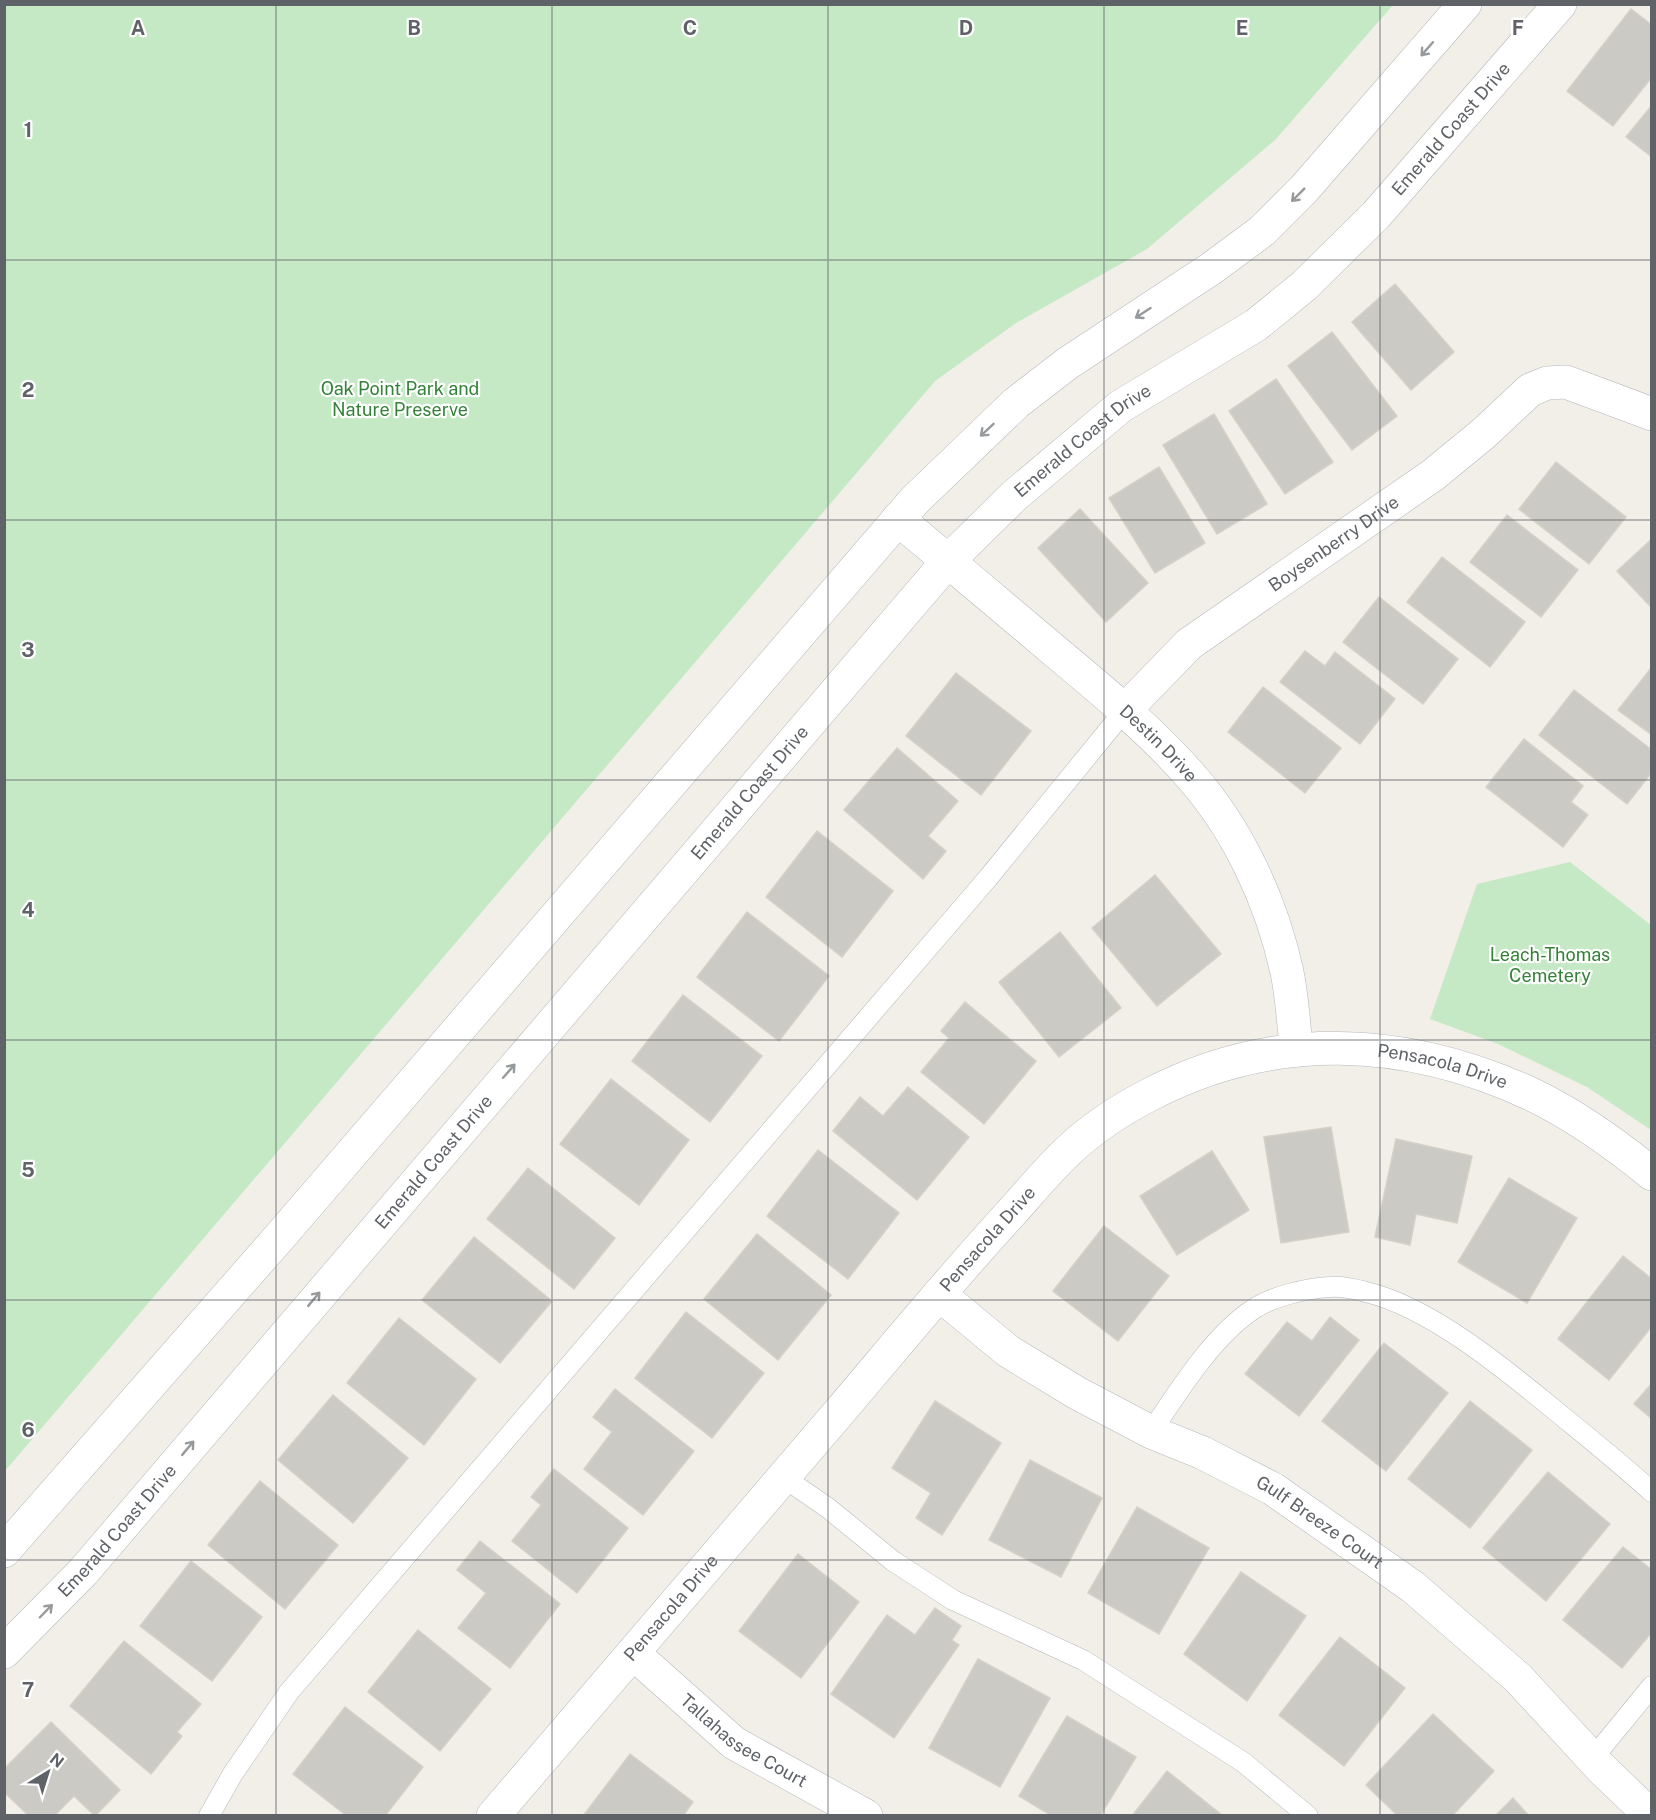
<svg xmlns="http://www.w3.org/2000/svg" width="1656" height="1820" font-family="'Public Sans',sans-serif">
	<rect width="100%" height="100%" fill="#f1efe8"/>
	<g fill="#c5e8c5">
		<path d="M 5,4 L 1393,5 L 1275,140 L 1147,249 L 1016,323 L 935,381 L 5,1471 Z"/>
		<path d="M 1570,862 L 1651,925 L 1651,1130 L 1587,1087 L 1498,1044 L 1430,1019 L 1477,884 Z"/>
	</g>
	<g fill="#cccac5" stroke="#d6d1c6" stroke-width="1.5">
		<path d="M 1631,9 L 1652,25 L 1652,77 L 1613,126 L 1567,91 Z"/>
		<path d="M 1652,105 L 1652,157 L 1626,137 Z"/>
		<path d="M 1395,284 L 1454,352 L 1411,390 L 1352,322 Z"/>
		<path d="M 1332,332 L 1397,416 L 1352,450 L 1288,366 Z"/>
		<path d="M 1276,379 L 1333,462 L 1285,494 L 1229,411 Z"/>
		<path d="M 1214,414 L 1267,504 L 1217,534 L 1163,445 Z"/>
		<path d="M 1556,462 L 1626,517 L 1589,564 L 1519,509 Z"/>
		<path d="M 1159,467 L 1205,543 L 1155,573 L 1109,498 Z"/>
		<path d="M 1080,509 L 1148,583 L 1106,622 L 1038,548 Z"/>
		<path d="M 1507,515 L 1578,570 L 1541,617 L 1470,562 Z"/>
		<path d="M 1652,539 L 1652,608 L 1617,571 Z"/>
		<path d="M 1442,557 L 1525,622 L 1490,667 L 1407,602 Z"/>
		<path d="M 1379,597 L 1458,659 L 1423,704 L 1343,642 Z"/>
		<path d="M 1305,651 L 1325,666 L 1335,652 L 1395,699 L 1360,744 L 1280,682 Z"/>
		<path d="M 1652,667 L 1652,735 L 1618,710 Z"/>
		<path d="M 956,673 L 1031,731 L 981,795 L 906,736 Z"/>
		<path d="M 1263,687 L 1341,748 L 1305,793 L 1228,732 Z"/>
		<path d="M 1574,690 L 1652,750 L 1652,772 L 1627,804 L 1539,735 Z"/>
		<path d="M 1524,739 L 1583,786 L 1571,802 L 1588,815 L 1563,847 L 1486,787 Z"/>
		<path d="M 897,748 L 958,801 L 928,836 L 946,851 L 923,879 L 844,810 Z"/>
		<path d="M 817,831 L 893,891 L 842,957 L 766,897 Z"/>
		<path d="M 1155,875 L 1221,954 L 1157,1006 L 1092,928 Z"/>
		<path d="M 747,912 L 829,976 L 779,1041 L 697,977 Z"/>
		<path d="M 1060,932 L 1121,1008 L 1059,1057 L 999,982 Z"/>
		<path d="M 683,995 L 762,1056 L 710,1122 L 632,1061 Z"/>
		<path d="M 965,1002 L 1036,1061 L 984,1124 L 921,1072 L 949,1038 L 941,1031 Z"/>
		<path d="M 611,1079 L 689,1140 L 639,1205 L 560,1144 Z"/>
		<path d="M 908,1087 L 969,1137 L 917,1200 L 833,1131 L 860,1097 L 883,1116 Z"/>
		<path d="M 1331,1127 L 1349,1232 L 1281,1243 L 1264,1137 Z"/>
		<path d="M 1396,1139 L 1472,1156 L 1457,1223 L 1416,1214 L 1410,1245 L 1375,1237 Z"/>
		<path d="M 818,1150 L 899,1213 L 848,1279 L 767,1216 Z"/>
		<path d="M 1212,1151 L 1249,1210 L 1177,1255 L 1140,1196 Z"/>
		<path d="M 528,1168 L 615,1238 L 574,1289 L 487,1219 Z"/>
		<path d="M 1509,1178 L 1577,1218 L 1527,1303 L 1458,1262 Z"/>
		<path d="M 1104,1226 L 1169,1276 L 1118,1341 L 1053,1291 Z"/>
		<path d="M 757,1234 L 831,1295 L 778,1360 L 704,1299 Z"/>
		<path d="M 474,1237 L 552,1301 L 500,1363 L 422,1300 Z"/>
		<path d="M 1623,1256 L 1652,1279 L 1652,1326 L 1609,1380 L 1558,1339 Z"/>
		<path d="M 686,1312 L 764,1373 L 712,1438 L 635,1378 Z"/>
		<path d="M 1330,1317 L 1359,1340 L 1299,1416 L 1245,1374 L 1287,1322 L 1312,1341 Z"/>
		<path d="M 399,1318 L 476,1379 L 424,1445 L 347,1383 Z"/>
		<path d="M 1384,1343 L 1448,1393 L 1386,1471 L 1322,1421 Z"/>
		<path d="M 1652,1383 L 1652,1419 L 1634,1404 Z"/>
		<path d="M 615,1389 L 694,1451 L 643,1515 L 584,1469 L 612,1432 L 593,1417 Z"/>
		<path d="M 333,1395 L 408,1458 L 353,1523 L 278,1460 Z"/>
		<path d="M 935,1401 L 1001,1443 L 942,1535 L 916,1518 L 931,1493 L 892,1468 Z"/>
		<path d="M 1470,1401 L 1532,1450 L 1470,1528 L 1408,1479 Z"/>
		<path d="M 1030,1460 L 1102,1498 L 1061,1577 L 989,1540 Z"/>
		<path d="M 554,1469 L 628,1528 L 577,1593 L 512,1541 L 541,1505 L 531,1497 Z"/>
		<path d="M 1548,1472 L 1610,1524 L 1546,1601 L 1483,1548 Z"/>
		<path d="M 260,1481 L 338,1545 L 285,1609 L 208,1545 Z"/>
		<path d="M 1137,1507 L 1209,1548 L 1159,1634 L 1088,1593 Z"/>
		<path d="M 480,1541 L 560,1604 L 510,1668 L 458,1628 L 486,1593 L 457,1570 Z"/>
		<path d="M 1623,1547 L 1652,1570 L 1652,1632 L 1622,1668 L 1563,1620 Z"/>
		<path d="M 798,1554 L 859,1602 L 801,1678 L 739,1631 Z"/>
		<path d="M 191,1561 L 262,1617 L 212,1681 L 140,1626 Z"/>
		<path d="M 1241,1572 L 1306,1616 L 1247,1701 L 1184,1654 Z"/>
		<path d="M 935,1608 L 961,1626 L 952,1640 L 959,1645 L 894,1738 L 831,1694 L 887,1615 L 915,1635 Z"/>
		<path d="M 418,1630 L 491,1689 L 440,1751 L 368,1692 Z"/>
		<path d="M 1340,1637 L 1405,1688 L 1344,1766 L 1279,1715 Z"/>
		<path d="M 124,1641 L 201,1704 L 177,1732 L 182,1736 L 151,1774 L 70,1706 Z"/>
		<path d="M 978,1659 L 1050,1698 L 1000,1787 L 929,1748 Z"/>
		<path d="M 345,1707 L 423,1767 L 385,1816 L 347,1816 L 293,1774 Z"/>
		<path d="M 1433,1714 L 1494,1771 L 1452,1816 L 1398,1816 L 1366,1785 Z"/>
		<path d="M 1067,1716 L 1136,1757 L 1100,1816 L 1052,1816 L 1019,1796 Z"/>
		<path d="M 51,1722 L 120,1790 L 95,1816 L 74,1796 L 54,1816 L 29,1816 L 4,1792 L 4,1769 Z"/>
		<path d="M 630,1754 L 693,1802 L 683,1816 L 583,1816 Z"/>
		<path d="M 1167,1771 L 1223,1816 L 1132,1816 Z"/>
		<path d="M 1513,1798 L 1529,1816 L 1495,1816 Z"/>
	</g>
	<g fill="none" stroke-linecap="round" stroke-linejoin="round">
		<defs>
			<g id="service">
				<path d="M 1151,1432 C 1178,1392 1211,1338 1252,1310 C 1270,1297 1307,1288 1330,1287 C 1341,1286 1355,1289 1366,1292 C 1429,1307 1501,1366 1551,1407 C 1585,1435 1619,1462 1652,1492"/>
				<path d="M 783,1477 L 828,1508 L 893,1561 L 953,1600 L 1083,1660 L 1243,1762 L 1308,1816"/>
				<path d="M 1593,1758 L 1652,1686"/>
				<path d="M 209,1816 L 232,1775 L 289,1692 L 988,878 L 1125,710"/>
			</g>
			<g id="minor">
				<path id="s1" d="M 898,519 C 953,565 1007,611 1062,657 C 1106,694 1151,731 1189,774 C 1238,829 1271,900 1287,972 C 1292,997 1294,1023 1296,1049"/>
				<path id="s2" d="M 1125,710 L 1189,644 L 1433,475 L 1483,434 L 1530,390 L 1547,383 L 1566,382 L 1652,414"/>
				<path id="s3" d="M 939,1294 L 1008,1351 L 1077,1393 L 1151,1432 L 1203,1453 L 1273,1489 L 1413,1587 L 1518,1678 L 1601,1768 L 1651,1816"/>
				<path id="s4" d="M 633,1653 L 734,1743 L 866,1816"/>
				<path id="s5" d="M 493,1816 C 609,1680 725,1545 841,1410 C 897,1344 952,1277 1011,1213 C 1029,1193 1047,1171 1067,1152 C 1091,1129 1120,1110 1149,1095 C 1273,1030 1405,1036 1531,1094 C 1575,1115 1614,1143 1652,1174"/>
			</g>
			<g id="tertiary">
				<path d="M 4,1551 L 283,1233 L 914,501 L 1016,403 L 1068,363 L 1212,268 L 1262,231 L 1304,189 L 1465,4"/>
				<path id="s6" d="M 4,1652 L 83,1572 L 948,561 L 1014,496 L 1121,406 L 1256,325 L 1304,286 L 1376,215 L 1560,4"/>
			</g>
		</defs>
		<use href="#service" stroke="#b5b8bc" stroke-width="21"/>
		<use href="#minor" stroke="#b5b8bc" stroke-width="34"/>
		<use href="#tertiary" stroke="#b5b8bc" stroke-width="34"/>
		<use href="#service" stroke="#fff" stroke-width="20"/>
		<use href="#minor" stroke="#fff" stroke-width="33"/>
		<use href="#tertiary" stroke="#fff" stroke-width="33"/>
	</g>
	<defs><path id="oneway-shaft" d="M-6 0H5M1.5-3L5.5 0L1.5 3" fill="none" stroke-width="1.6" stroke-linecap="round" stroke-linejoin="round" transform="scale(1.5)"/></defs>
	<g stroke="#979a9d">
		<use href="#oneway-shaft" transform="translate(1427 49) rotate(131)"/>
		<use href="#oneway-shaft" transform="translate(1298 195) rotate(135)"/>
		<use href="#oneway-shaft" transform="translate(1143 313) rotate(147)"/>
		<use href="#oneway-shaft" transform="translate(987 430) rotate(137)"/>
		<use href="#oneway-shaft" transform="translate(509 1071) rotate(-49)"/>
		<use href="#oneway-shaft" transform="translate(314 1299) rotate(-50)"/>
		<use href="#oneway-shaft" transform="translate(188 1448) rotate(-50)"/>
		<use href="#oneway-shaft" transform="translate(46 1611) rotate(-46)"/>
	</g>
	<path fill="none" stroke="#5f6368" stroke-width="1.5" stroke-opacity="0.55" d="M 276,4 L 276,1816M 552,4 L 552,1816M 828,4 L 828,1816M 1104,4 L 1104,1816M 1380,4 L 1380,1816M 4,260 L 1652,260M 4,520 L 1652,520M 4,780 L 1652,780M 4,1040 L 1652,1040M 4,1300 L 1652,1300M 4,1560 L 1652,1560"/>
	<g text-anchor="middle" stroke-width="4.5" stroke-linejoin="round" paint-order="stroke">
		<g font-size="18" fill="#5f6368" stroke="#fff">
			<text dy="6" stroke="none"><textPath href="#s6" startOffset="2110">Emerald Coast Drive</textPath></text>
			<text dy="6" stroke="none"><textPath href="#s6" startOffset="1624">Emerald Coast Drive</textPath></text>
			<text dy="6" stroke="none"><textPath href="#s2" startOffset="268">Boysenberry Drive</textPath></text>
			<text dy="6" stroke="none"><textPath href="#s1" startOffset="344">Destin Drive</textPath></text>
			<text dy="6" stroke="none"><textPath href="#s6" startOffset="1138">Emerald Coast Drive</textPath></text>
			<text dy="6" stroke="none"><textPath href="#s5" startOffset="1281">Pensacola Drive</textPath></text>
			<text dy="6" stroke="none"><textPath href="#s6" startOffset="652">Emerald Coast Drive</textPath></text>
			<text dy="6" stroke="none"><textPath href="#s5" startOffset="760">Pensacola Drive</textPath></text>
			<text dy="6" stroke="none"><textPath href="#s3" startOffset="446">Gulf Breeze Court</textPath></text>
			<text dy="6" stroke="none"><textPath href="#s6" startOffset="166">Emerald Coast Drive</textPath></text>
			<text dy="6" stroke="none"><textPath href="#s5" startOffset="274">Pensacola Drive</textPath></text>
			<text dy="6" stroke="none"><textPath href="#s4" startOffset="142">Tallahassee Court</textPath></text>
		</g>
		<g font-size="18" fill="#348238" stroke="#fff">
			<text x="400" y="395">Oak Point Park and<tspan x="400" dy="21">Nature Preserve</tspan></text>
			<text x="1550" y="961">Leach-Thomas<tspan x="1550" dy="21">Cemetery</tspan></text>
		</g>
	</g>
	<g font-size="20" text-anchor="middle" font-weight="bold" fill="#5f6368" stroke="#fff" stroke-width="4.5" stroke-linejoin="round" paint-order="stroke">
		<text x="138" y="35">A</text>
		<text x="414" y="35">B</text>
		<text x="690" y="35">C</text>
		<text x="966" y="35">D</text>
		<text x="1242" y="35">E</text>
		<text x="1518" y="35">F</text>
		<text x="28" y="137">1</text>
		<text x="28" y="397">2</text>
		<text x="28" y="657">3</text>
		<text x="28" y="917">4</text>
		<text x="28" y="1177">5</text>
		<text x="28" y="1437">6</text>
		<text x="28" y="1697">7</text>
	</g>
	<rect width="1656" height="1820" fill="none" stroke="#5f6368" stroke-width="12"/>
	<g transform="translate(48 1772) rotate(38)" stroke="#ffffff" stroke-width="4.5" paint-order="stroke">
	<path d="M0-4.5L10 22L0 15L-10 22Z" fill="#5f6368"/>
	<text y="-9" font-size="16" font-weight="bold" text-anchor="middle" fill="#5f6368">N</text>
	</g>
</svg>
